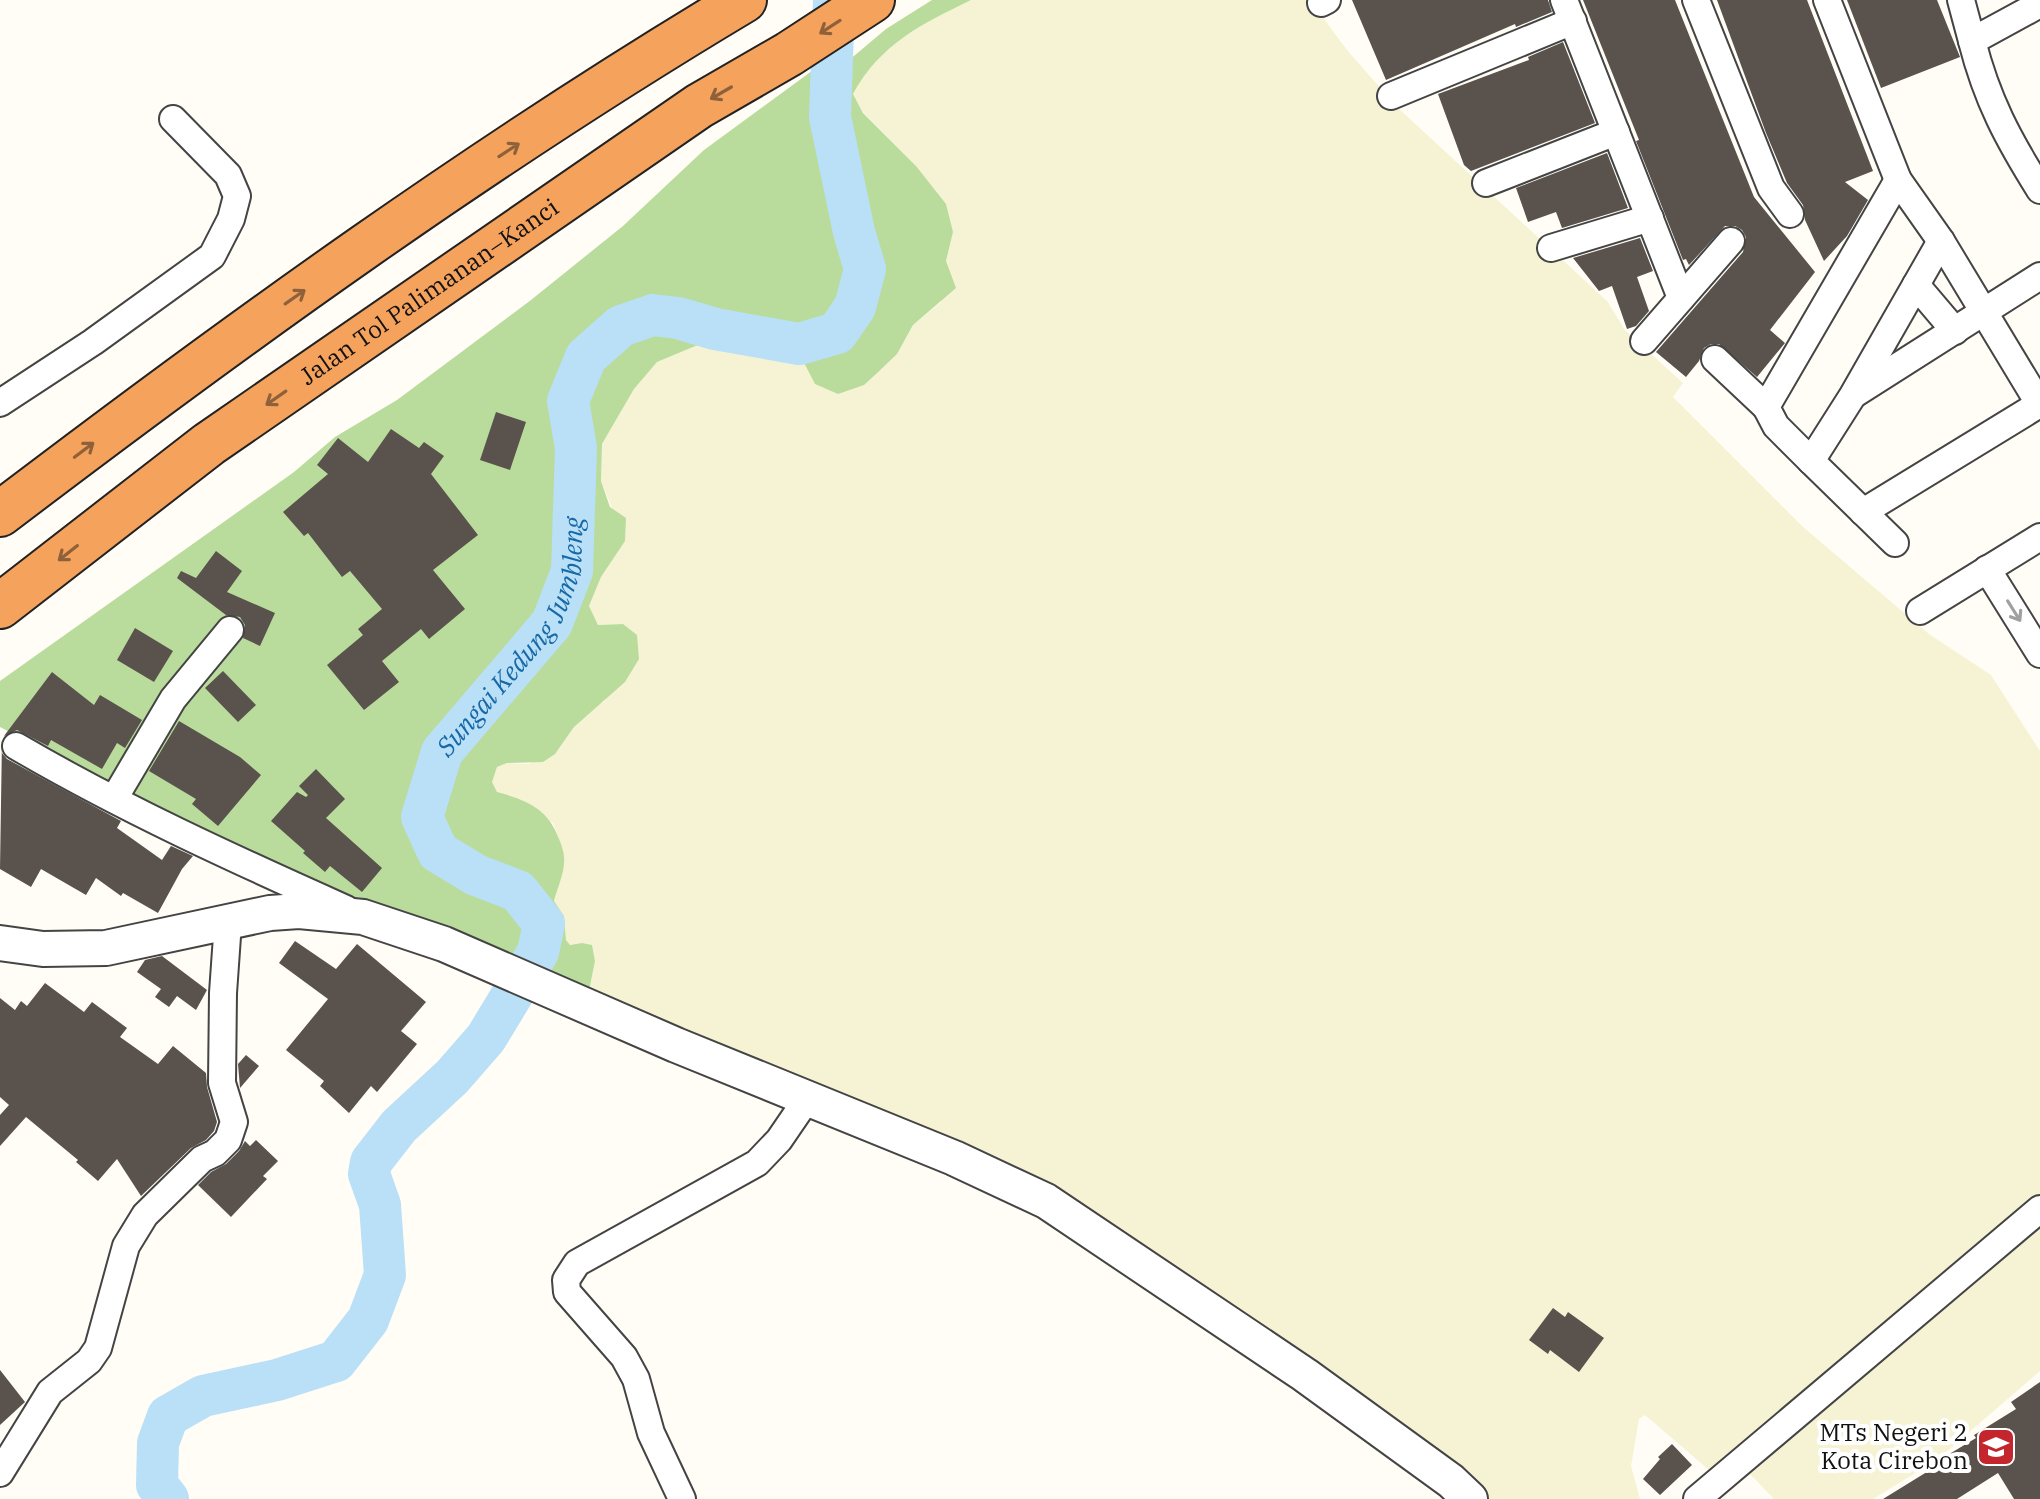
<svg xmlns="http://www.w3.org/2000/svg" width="2040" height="1499" font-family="'IBM Plex Serif',serif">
	<rect width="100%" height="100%" fill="#fffdf5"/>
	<g fill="#f6f3d4">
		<path d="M 971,0 L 1313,0 L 1318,11 L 1347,50 L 1397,107 L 1607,301 L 1625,330 L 1683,383 L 1673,397 L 1803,527 L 1929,634 L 1991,675 L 2040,751 L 2040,1198 L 1716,1476 L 1645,1415 L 1639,1419 L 1631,1466 L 1640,1499 L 1486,1499 L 1419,1442 L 1193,1287 L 587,1001 L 595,961 L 592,946 L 582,943 L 570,945 L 566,940 L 564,916 L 554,901 L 564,863 L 562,847 L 553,823 L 497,792 L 491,782 L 497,767 L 507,763 L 528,764 L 555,754 L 574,727 L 591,710 L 605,701 L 623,624 L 598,625 L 589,606 L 601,577 L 625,540 L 601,481 L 602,444 L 634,389 L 657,362 L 686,349 L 712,339 L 800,355 L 807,368 L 897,354 L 913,325 L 941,302 L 946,261 L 953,232 L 916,166 L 863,112 L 853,94 L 867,69 L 892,45 L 930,20 Z"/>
		<path d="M 2040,1222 L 2040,1371 L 1937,1460 L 1873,1499 L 1774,1499 L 1750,1474 Z"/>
	</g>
	<g fill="#b9dc9c">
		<path d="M 932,0 L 971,0 C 922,24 880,44 853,94 L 863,113 L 916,166 L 946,204 L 953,232 L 946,261 L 956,288 L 913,325 L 897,354 L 876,374 L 864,385 L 838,394 L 815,384 L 800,355 L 843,342 L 864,312 L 876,269 L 864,230 L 841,116 L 840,76 L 848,61 L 886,29 Z"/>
		<path d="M 816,68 L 819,76 L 820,118 L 844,235 L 855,269 L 845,303 L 830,324 L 799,333 L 717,319 L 680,308 L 652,305 L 616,316 L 577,351 L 557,400 L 565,449 L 562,570 L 543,618 L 433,747 L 411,818 L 430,859 L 471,884 L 512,900 L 533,926 L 528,949 L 518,959 L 309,887 L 0,727 L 0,681 L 294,472 L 335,437 L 397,400 L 531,300 L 623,226 L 704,150 Z"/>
		<path d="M 654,326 L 675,328 L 712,339 L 657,362 L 634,389 L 602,444 L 601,481 L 610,507 L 626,518 L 625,541 L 601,577 L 589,606 L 598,625 L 623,624 L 637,635 L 639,659 L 625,682 L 574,727 L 555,754 L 543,762 L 507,763 L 497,767 L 492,782 L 497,792 C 526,800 548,808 559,839 C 562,846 565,855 564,864 C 563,876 557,889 554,901 L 564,916 L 566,940 L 570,945 L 582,943 L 592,945 L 595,961 L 587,1001 L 545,970 L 555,921 L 524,883 L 481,865 L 446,845 L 434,816 L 452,757 L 561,629 L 582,574 L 586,447 L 579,403 L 595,363 L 626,335 Z"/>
	</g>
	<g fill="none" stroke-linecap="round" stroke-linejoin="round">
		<path stroke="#b9e0f7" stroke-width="42" id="s1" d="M 168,1499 L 157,1485 L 158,1443 L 168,1416 L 203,1396 L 277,1380 L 336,1361 L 368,1320 L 385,1275 L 380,1205 L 369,1174 L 371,1162 L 399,1126 L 452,1077 L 486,1038 L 538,952 L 544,924 L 518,891 L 476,875 L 438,852 L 422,817 L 442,752 L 552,623 L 572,571 L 576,448 L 568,401 L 586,357 L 621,326 L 653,315 L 678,318 L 715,329 L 799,344 L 837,333 L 855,307 L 865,269 L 854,232 L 830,117 L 834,0"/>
	</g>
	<g fill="#5a524d">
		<path d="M 1352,0 L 1548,0 L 1552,12 L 1516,27 L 1515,24 L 1386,80 Z"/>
		<path d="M 1583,0 L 1675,0 L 1754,197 L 1815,272 L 1770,330 L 1785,343 L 1757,377 L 1719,344 L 1711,344 L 1704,348 L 1699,361 L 1686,377 L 1656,352 L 1743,252 L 1746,237 L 1742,230 L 1735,226 L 1725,226 L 1689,265 L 1686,259 L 1683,260 L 1636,141 L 1639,140 Z"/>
		<path d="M 1717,0 L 1807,0 L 1873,171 L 1845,182 L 1868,200 L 1847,236 L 1824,261 L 1805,220 L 1803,205 L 1787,183 L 1766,133 Z"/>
		<path d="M 1847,0 L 1937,0 L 1960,57 L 1881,88 Z"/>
		<path d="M 1563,42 L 1595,123 L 1471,171 L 1464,165 L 1438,94 L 1529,60 L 1528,57 Z"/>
		<path d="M 1607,153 L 1628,208 L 1562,228 L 1556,212 L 1528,222 L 1516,188 Z"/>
		<path d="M 1640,238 L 1653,271 L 1637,277 L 1649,311 L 1636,326 L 1627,329 L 1612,286 L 1599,291 L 1573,258 Z"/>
		<path d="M 496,412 L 526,422 L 510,470 L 480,460 Z"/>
		<path d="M 391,429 L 419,448 L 424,442 L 444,456 L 431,474 L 478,535 L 433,570 L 465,609 L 429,639 L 421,629 L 382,661 L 399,682 L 364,710 L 327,665 L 363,635 L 358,629 L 382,609 L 350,571 L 342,577 L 308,533 L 304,536 L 283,512 L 328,474 L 317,465 L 338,438 L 368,462 Z"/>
		<path d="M 216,551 L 242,571 L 227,592 L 275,613 L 260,646 L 243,638 L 245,625 L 240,617 L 226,615 L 177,578 L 181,571 L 196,578 Z"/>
		<path d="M 135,628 L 173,651 L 154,682 L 117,660 Z"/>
		<path d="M 223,671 L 256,705 L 238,722 L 205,688 Z"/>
		<path d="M 52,672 L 94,705 L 100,695 L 142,720 L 125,748 L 117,743 L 102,769 L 51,740 L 48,746 L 17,730 L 4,736 Z"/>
		<path d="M 179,721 L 240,757 L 261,775 L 218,826 L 192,804 L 196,799 L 149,771 Z"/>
		<path d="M 2,739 L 2,753 L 7,759 L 121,821 L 117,828 L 162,860 L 171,846 L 193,856 L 182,869 L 158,913 L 123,893 L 121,896 L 96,878 L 86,895 L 41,869 L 31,887 L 0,869 Z"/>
		<path d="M 316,769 L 345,799 L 326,818 L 382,868 L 362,892 L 330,866 L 325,872 L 303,853 L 305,851 L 271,821 L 297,792 L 306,797 L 308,795 L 299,786 Z"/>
		<path d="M 295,941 L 336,969 L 357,944 L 426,1002 L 401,1031 L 417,1044 L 377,1092 L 371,1086 L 349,1113 L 320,1086 L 324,1081 L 286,1050 L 328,999 L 279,963 Z"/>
		<path d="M 162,956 L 207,990 L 196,1010 L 177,996 L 169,1007 L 155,997 L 161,989 L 137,972 L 145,960 Z"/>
		<path d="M 45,983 L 84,1012 L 92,1002 L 127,1028 L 120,1037 L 158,1064 L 173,1046 L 206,1073 L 207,1087 L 217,1122 L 214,1131 L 206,1140 L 191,1148 L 141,1196 L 117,1159 L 98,1181 L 76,1162 L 78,1160 L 26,1117 L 0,1146 L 0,1115 L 9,1105 L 0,1097 L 0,998 L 15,1010 L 21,1001 L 27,1006 Z"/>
		<path d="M 246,1055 L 259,1066 L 240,1088 L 238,1064 Z"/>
		<path d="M 256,1140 L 278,1161 L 263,1176 L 267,1179 L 231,1217 L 198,1185 L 211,1172 L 226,1164 L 239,1151 L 245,1141 L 250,1146 Z"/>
		<path d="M 1553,1308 L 1565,1317 L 1568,1312 L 1604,1338 L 1579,1372 L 1550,1350 L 1548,1354 L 1529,1340 Z"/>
		<path d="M 0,1370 L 25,1402 L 0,1425 Z"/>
		<path d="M 2040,1382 L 2040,1499 L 2014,1499 L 1998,1473 L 1957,1499 L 1883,1499 L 1943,1462 L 1941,1459 L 1976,1438 L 1974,1435 L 2016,1409 L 2011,1402 Z"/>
		<path d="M 1672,1444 L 1692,1465 L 1660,1495 L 1643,1479 L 1660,1459 L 1658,1457 Z"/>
	</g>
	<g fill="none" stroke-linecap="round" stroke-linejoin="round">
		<defs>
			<g id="minor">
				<path d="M 1564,0 L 1681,298"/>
				<path d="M 1696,0 L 1771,188 L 1790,214"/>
				<path d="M 1827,0 L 1898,180 L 1941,241 L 2040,405"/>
				<path d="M 1961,0 L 1972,41 L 2040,4"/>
				<path d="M 1321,3 L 1327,0"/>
				<path d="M 1972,41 C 1987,100 2008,139 2040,190"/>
				<path d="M 1391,96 L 1573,21"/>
				<path d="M 1486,183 L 1616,132"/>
				<path d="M 1551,248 L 1650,218"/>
				<path d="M 1916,285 L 1955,331"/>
				<path d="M 1644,341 L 1731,241"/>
				<path d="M 1715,359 L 1766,407 L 1898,180"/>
				<path d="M 1856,393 L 2040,276"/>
				<path d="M 0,403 L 93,342 L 212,256 L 231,219 L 237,196 L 228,175 L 173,119"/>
				<path d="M 1766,407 L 1776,426 L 1811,461"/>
				<path d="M 1863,512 L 2033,408 L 2037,401"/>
				<path d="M 1895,543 L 1811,461 L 1853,395 L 1941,241"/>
				<path d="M 1987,569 L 2040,654"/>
				<path d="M 1920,611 L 2040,537"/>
				<path d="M 16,746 C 122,808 234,859 346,909"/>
				<path d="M 114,799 L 173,699 L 230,630"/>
				<path d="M 0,1473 L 50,1392 L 89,1361 L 98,1348 L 126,1246 L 145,1215 L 202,1159 L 215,1153 L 228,1140 L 234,1122 L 222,1083 L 223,993 L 228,922"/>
				<path d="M 682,1499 L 651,1433 L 636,1379 L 624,1357 L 567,1292 L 566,1280 L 577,1263 L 757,1163 L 779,1140 L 807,1099"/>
				<path d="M 1697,1499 L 2040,1209"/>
			</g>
			<path id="tertiary" d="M 0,943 L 43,949 L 106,948 L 270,913 L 299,911 L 363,917 L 444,944 L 676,1045 L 954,1158 L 1046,1201 L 1305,1375 L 1451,1481 L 1470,1499"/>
			<g id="motorway">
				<path d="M 0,514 C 239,332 486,154 744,0"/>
				<path id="s2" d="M 0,606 L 209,444 L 699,106 L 789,54 L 872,0"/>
			</g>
		</defs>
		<use href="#minor" stroke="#444" stroke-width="30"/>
		<use href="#tertiary" stroke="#444" stroke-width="38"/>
		<use href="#motorway" stroke="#222" stroke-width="48"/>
		<use href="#minor" stroke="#fff" stroke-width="26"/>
		<use href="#tertiary" stroke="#fff" stroke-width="34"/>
		<use href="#motorway" stroke="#f5a25d" stroke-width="44"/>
	</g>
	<defs><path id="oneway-shaft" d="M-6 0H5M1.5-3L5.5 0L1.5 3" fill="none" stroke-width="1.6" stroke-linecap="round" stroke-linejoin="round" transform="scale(2)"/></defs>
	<g stroke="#8e613b">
		<use href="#oneway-shaft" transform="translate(830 27) rotate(147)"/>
		<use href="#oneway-shaft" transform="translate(721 93) rotate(150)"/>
		<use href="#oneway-shaft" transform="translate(509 150) rotate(-33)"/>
		<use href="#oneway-shaft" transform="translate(295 297) rotate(-35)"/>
		<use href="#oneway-shaft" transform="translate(276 398) rotate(145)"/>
		<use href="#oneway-shaft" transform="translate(84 450) rotate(-37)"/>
		<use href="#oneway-shaft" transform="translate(68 553) rotate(142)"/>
	</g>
	<use stroke="#a0a0a0" href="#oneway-shaft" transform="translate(2014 611) rotate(58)"/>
	<defs>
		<symbol id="school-square" viewBox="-11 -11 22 22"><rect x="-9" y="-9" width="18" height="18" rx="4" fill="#c4262e" stroke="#fff"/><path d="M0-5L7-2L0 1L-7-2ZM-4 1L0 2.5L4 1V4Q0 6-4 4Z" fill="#fff"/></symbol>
	</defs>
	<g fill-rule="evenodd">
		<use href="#school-square" x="1974" y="1425" width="44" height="44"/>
	</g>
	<g text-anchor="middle" stroke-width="8" stroke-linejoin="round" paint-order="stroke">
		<g font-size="24" fill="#111" stroke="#fff">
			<text dy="8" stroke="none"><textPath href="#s2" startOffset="532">Jalan Tol Palimanan–Kanci</textPath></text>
		</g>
		<g font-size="24" fill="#111" stroke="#fff" text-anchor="end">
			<text x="1968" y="1441">MTs Negeri 2<tspan x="1968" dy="28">Kota Cirebon</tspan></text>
		</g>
		<g font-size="26" font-style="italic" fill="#1768a6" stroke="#fff">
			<text dy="9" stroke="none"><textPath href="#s1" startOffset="1158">Sungai Kedung Jumbleng</textPath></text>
		</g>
	</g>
</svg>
